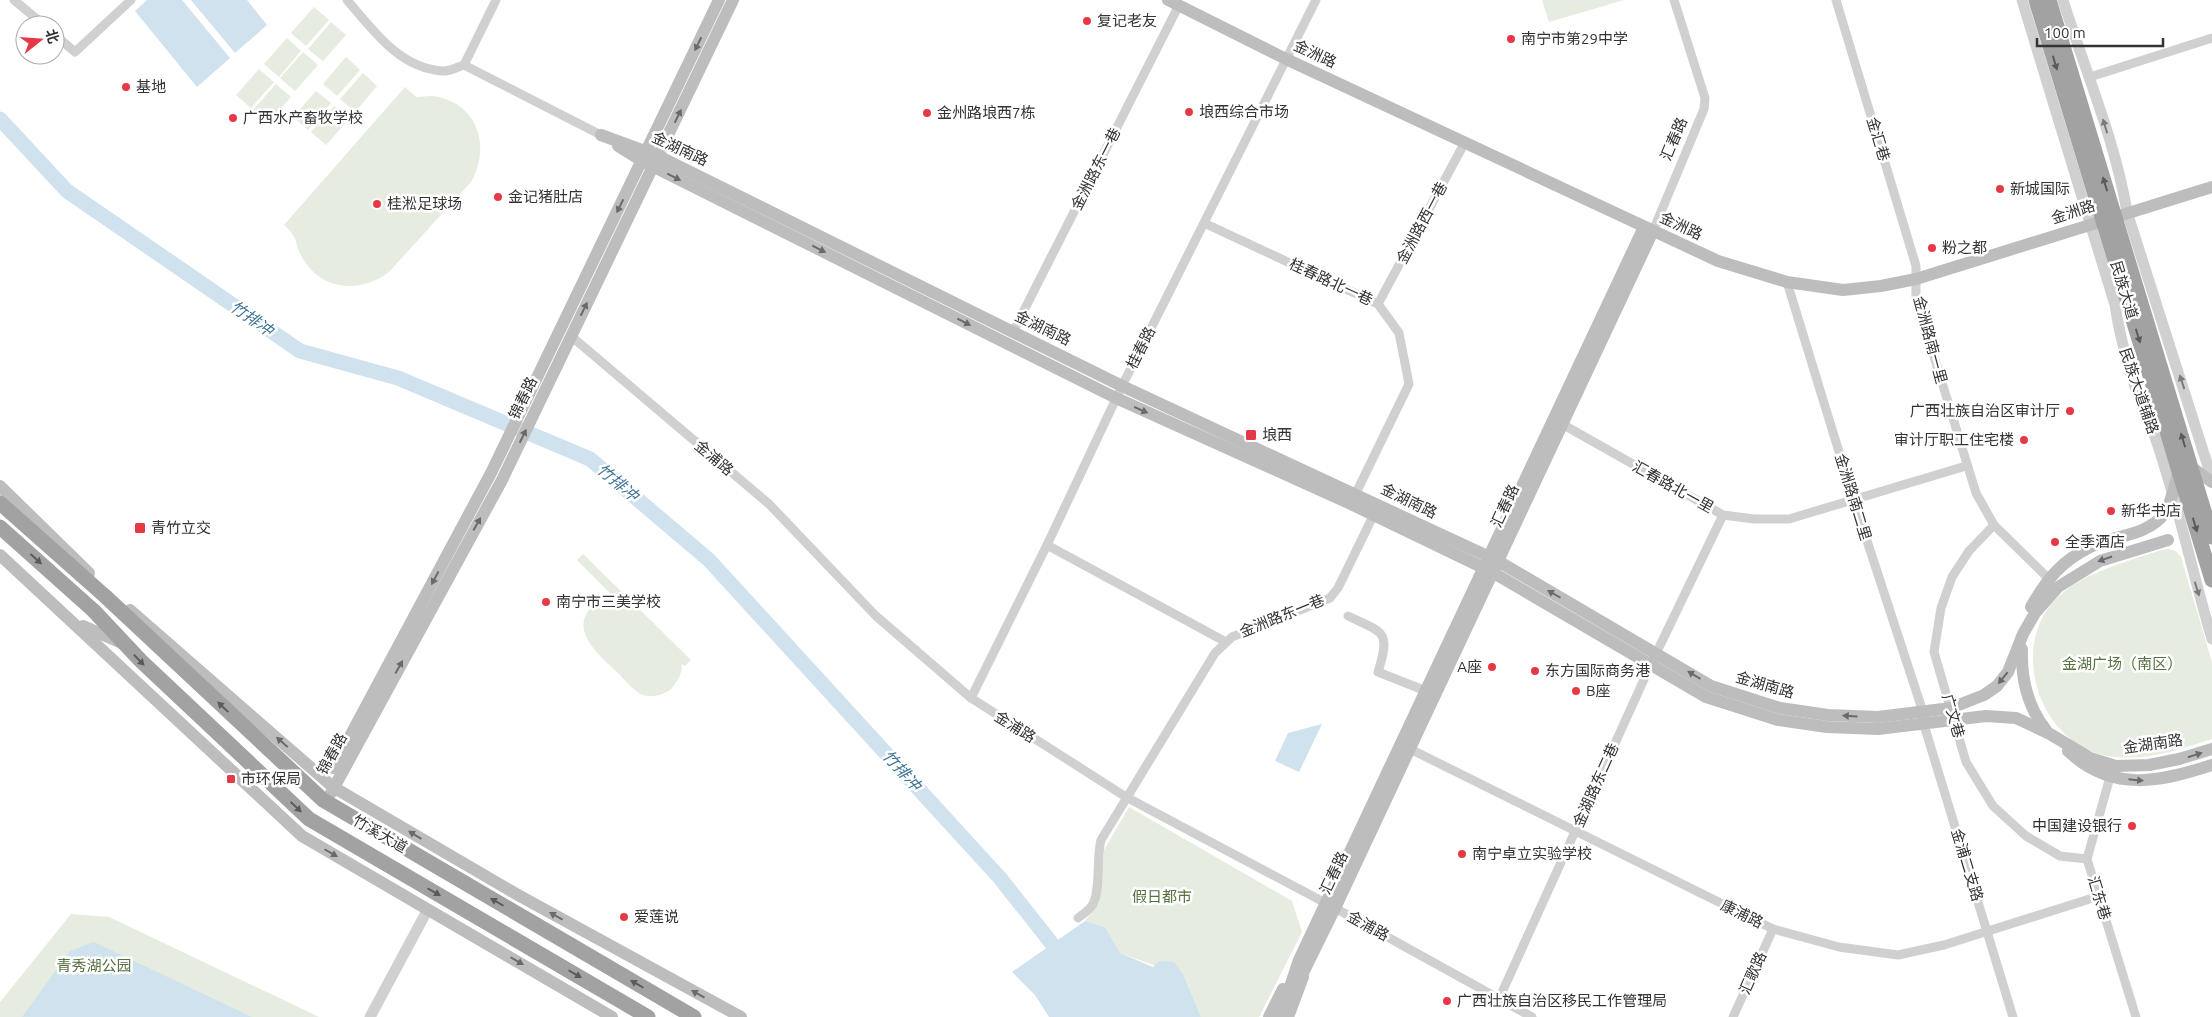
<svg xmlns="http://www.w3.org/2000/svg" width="2212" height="1017" font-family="Ubuntu,'Noto Sans SC',sans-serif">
	<rect width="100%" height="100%" fill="#fff"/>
	<g fill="#e6ecdf">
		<path d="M 1542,0 L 1624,0 L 1549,22 Z"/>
		<path d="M 314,7 L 329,20 L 306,46 L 291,33 Z"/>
		<path d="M 331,22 L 346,35 L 323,61 L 308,49 Z"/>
		<path d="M 287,38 L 301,51 L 279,77 L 264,64 Z"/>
		<path d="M 303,52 L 318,65 L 295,91 L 280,78 Z"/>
		<path d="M 346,57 L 360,70 L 337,96 L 323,84 Z"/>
		<path d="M 259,69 L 274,82 L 251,108 L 236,95 Z"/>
		<path d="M 363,73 L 377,86 L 355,112 L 340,99 Z"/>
		<path d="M 276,84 L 291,97 L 268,123 L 253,110 Z"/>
		<path d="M 405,87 L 416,97 C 424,97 431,95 439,97 C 480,107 490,149 471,182 L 388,273 C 359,293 323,291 303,259 C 294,244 299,237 284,225 Z"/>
		<path d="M 316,91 L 331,103 L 308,130 L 293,117 Z"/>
		<path d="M 334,106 L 349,119 L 326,145 L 311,132 Z"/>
		<path d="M 2169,549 L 2176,551 L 2181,557 L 2212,662 L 2212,739 C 2178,750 2144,762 2108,756 C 2041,745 2008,649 2055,600 C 2083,572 2124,563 2161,550 Z"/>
		<path d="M 583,554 L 691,660 L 685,666 L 682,664 C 682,673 678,681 672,688 C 665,695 652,698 643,695 C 633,691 625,680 617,672 C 601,657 567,629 593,606 C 600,600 605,597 613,596 L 577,560 Z"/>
		<path d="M 1129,807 L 1292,901 L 1302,932 L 1259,1017 L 1201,1017 L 1184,976 L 1120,953 L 1105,927 L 1085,921 L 1099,903 L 1104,850 Z"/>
		<path d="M 71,914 L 109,917 L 319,1017 L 0,1017 L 0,1002 Z"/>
	</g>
	<g fill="#cfe2ee">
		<path d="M 147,0 L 182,0 L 230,58 L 197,87 L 135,11 Z"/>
		<path d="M 191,0 L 247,0 L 267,25 L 235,53 Z"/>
		<path d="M 1322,724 L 1299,772 L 1275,761 L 1288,733 Z"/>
		<path d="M 1085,921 L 1105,927 L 1120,953 L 1153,967 L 1159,961 L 1174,962 L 1184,976 L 1201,1017 L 1049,1017 L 1035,995 L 1012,972 Z"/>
		<path d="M 94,942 L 252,1017 L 22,1017 L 70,951 Z"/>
	</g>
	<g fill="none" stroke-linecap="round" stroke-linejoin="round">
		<path stroke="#cfe2ee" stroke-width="15" d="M 0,119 L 67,191 L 300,351 L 398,378 L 590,459 L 709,560 L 1000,878 L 1064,959"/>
		<g stroke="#d0d0d0" stroke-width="9">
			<path d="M 14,0 L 44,25"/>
			<path d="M 347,0 C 373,30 399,68 442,71 C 449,72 457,67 464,65 L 496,0"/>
			<path d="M 1836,0 L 1916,266 L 1916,298 L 1976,493 L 1994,525 L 2048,578"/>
			<path d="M 55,35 L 75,52 L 131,0"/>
			<path d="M 464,65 L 601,135"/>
			<path d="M 2090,77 L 2212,38"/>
			<path d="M 1204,223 L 1378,304 L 1399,333 L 1409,384 L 1356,493"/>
			<path d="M 1653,231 L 1704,109 L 1705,98 L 1674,0"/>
			<path d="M 1787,282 L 1854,501 L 1923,712 L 1924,725 L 2013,1017"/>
			<path d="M 1378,304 L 1465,142"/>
			<path d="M 1013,332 L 1179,5"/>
			<path d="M 571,336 L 769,504 L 876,616 L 971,698 L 1126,797 L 1335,908 L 1532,1017"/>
			<path d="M 1562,424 L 1723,515 L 1754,519 L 1789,519 L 1966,466"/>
			<path d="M 1994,525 L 1969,551 L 1952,577 L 1941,608 L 1934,652 L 1966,762 L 1993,806 L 2026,836 L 2060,856 L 2087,859"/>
			<path d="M 1047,545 L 1226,642"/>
			<path d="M 1348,616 C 1384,633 1391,631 1378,672 L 1426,691"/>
			<path d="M 971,698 L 1047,545 L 1122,386 L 1316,0"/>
			<path d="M 1410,749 L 1773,929 L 1839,947 L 1898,955 L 1944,945 L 2099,896"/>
			<path d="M 2110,777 L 2087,859 L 2136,1017"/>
			<path d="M 1078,918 C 1083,914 1090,910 1093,904 C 1101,889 1096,858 1101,840 L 1215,653 L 1232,637 L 1330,598 L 1338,588 L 1375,512"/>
			<path d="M 1499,999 L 1651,664 L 1723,515"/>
			<path d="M 1733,1017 L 1773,929"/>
		</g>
		<g stroke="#d0d0d0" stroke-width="11">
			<path d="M 2022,0 L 2115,305 C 2120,339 2130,373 2141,405 C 2145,416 2151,426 2155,437 C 2178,503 2192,572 2212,639"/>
			<path d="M 2063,0 C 2085,71 2115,139 2127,212 L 2212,479"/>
			<path d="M 370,1017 L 428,909"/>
		</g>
		<g stroke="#bdbdbd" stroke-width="12">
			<path d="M 1168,0 L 1286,59 L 1718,261 L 1787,282 L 1843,290 L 1881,286 L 1916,279 L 2212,187"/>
			<path d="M 601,135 L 658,156 L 1122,386 L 1498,561 L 1711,686 L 1780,708 L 1828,715 L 1878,717 L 1951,708 L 1984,695 L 1997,686 L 2008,672 L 2023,634 L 2035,613 L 2058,587 L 2100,561 L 2168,540"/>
			<path d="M 618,146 L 642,161 L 1116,398 L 1351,504 L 1492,572 L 1706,697 L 1778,720 L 1827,727 L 1878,729 L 1986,716 L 2016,718 L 2050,734 L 2090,758 L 2116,766 L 2149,765 L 2179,759 L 2212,749"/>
			<path d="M 2191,467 L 2212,482"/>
			<path d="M 0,486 L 89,573"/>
			<path d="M 0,555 L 302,836 L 612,1017"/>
			<path d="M 2031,607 C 2047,579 2061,561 2092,546 C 2115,535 2147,536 2164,514 C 2172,502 2175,484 2179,470"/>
			<path d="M 130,610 L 333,787 L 518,895 L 741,1017"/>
			<path d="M 83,626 L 124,644"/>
			<path d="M 2022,649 C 2021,679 2027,706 2046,730"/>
			<path d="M 2068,751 C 2112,793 2160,782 2212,765"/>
			<path d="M 333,768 L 491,473 L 719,0"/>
			<path d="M 331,793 L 502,480 L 733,0"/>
			<path d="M 1298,983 L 1335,908 L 1653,231"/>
			<path d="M 1269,1017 L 1283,989"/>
			<path d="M 1280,1017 L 1299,960 L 1644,227"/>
			<path d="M 1288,1017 L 1303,977"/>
		</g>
		<g stroke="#a2a2a2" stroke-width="15">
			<path d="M 2036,0 L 2212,580"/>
			<path d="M 2049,0 L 2212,537"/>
			<path d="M 106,597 L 323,800 L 694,1017"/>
			<path d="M 94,611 L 141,661 L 309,819 L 648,1017"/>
		</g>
		<g stroke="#a2a2a2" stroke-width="15">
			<path d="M 0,503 L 106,597"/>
			<path d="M 0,527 L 94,611"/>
		</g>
	</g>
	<defs><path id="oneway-solid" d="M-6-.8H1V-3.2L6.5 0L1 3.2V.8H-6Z" transform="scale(1.25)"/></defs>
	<g fill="#6a6a6a">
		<use href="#oneway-solid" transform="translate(698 44) rotate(116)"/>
		<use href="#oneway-solid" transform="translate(678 116) rotate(-64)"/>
		<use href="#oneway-solid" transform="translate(674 177) rotate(27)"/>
		<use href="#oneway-solid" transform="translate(620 206) rotate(116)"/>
		<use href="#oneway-solid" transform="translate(819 249) rotate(27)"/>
		<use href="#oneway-solid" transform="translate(584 309) rotate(-64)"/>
		<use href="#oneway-solid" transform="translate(964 322) rotate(27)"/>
		<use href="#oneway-solid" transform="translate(1141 410) rotate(24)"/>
		<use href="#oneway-solid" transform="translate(523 436) rotate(-64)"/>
		<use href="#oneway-solid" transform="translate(477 524) rotate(-61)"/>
		<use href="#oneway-solid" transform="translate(2105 559) rotate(161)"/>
		<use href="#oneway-solid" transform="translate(435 578) rotate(118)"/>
		<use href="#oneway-solid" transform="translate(1554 594) rotate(-150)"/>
		<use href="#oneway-solid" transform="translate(399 667) rotate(-61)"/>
		<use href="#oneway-solid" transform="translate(1694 675) rotate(-149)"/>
		<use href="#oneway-solid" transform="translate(2003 678) rotate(129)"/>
		<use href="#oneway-solid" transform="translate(1850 716) rotate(-177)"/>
		<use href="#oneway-solid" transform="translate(282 742) rotate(-139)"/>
		<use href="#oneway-solid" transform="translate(2195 755) rotate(-17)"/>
		<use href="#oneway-solid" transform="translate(2136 780) rotate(6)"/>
		<use href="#oneway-solid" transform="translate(415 835) rotate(-149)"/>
		<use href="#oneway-solid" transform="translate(331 853) rotate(30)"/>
		<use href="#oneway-solid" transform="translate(556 916) rotate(-151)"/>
		<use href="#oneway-solid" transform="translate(517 961) rotate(30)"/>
		<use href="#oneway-solid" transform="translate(698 994) rotate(-151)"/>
	</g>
	<g fill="#5a5a5a">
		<use href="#oneway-solid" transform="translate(2055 63) rotate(73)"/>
		<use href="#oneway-solid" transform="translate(2105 184) rotate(-107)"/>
		<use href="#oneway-solid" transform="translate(2138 336) rotate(73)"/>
		<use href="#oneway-solid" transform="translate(2183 440) rotate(-107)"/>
		<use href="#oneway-solid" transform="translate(2195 525) rotate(73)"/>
		<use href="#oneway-solid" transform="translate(36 559) rotate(42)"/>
		<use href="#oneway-solid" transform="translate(139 660) rotate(46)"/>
		<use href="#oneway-solid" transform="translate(223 707) rotate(-137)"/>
		<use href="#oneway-solid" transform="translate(296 807) rotate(43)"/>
		<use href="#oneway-solid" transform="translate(434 892) rotate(30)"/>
		<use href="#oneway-solid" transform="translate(497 902) rotate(-150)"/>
		<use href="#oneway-solid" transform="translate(575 974) rotate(30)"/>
		<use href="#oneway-solid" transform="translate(637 984) rotate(-150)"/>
	</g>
	<g fill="#7a7a7a">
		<use href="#oneway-solid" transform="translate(2105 126) rotate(-107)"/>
		<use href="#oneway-solid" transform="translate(2182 382) rotate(-108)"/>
		<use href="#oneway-solid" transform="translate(2197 589) rotate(73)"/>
	</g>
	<g fill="#e63946" stroke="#fff" stroke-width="2">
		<circle cx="1087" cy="21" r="5"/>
		<circle cx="1511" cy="39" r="5"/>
		<circle cx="126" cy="87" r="5"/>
		<circle cx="1189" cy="112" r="5"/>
		<circle cx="927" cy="113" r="5"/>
		<circle cx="233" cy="118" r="5"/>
		<circle cx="2000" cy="189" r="5"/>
		<circle cx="498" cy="197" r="5"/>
		<circle cx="377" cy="204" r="5"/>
		<circle cx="1932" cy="248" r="5"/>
		<circle cx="2070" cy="411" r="5"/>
		<rect x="1245" y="429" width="12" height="12" rx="2.5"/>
		<circle cx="2024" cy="440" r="5"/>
		<circle cx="2111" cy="511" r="5"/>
		<rect x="134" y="522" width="12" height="12" rx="2.5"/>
		<circle cx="2055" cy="542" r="5"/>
		<circle cx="546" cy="602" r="5"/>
		<circle cx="1492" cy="667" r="5"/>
		<circle cx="1535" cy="671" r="5"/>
		<circle cx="1576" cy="691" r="5"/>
		<rect x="226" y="774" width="10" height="10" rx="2.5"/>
		<circle cx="2132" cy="826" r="5"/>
		<circle cx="1462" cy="854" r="5"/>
		<circle cx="624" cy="917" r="5"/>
		<circle cx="1447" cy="1001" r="5"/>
	</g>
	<g text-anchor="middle" stroke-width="5" stroke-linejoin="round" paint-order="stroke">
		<g font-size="15" fill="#333" stroke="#fff" text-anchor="start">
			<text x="1097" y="26">复记老友</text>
			<text x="1521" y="44">南宁市第29中学</text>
			<text x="136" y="92">基地</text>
			<text x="1199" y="117">埌西综合市场</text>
			<text x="937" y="118">金州路埌西7栋</text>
			<text x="243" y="123">广西水产畜牧学校</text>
			<text x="2010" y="194">新城国际</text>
			<text x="508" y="202">金记猪肚店</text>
			<text x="387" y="209">桂淞足球场</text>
			<text x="1942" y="253">粉之都</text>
			<text x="2060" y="416" text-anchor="end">广西壮族自治区审计厅</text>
			<text x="1262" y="440">埌西</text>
			<text x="2014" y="445" text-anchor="end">审计厅职工住宅楼</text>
			<text x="2121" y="516">新华书店</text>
			<text x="151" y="533">青竹立交</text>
			<text x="2065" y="547">全季酒店</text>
			<text x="556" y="607">南宁市三美学校</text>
			<text x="1482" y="672" text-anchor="end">A座</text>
			<text x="1545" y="676">东方国际商务港</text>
			<text x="1586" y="696">B座</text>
			<text x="241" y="784">市环保局</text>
			<text x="2122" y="831" text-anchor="end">中国建设银行</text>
			<text x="1472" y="859">南宁卓立实验学校</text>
			<text x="634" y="922">爱莲说</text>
			<text x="1457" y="1006">广西壮族自治区移民工作管理局</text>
		</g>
		<g font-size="15" fill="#333" stroke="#fff">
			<text transform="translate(1315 54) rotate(25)" y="5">金洲路</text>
			<text transform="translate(1674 139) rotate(-67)" y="5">汇春路</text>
			<text transform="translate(1878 139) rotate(73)" y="5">金汇巷</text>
			<text transform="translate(680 149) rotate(25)" y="5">金湖南路</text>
			<text transform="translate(1096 169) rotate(-63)" y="5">金洲路东一巷</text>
			<text transform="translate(2073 212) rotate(-18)" y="5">金洲路</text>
			<text transform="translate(1422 223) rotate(-62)" y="5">金洲路西一巷</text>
			<text transform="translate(1681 226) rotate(25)" y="5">金洲路</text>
			<text transform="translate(1331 282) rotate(25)" y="5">桂春路北一巷</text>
			<text transform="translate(2124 290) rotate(73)" y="5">民族大道</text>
			<text transform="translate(1043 328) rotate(26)" y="5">金湖南路</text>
			<text transform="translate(1930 340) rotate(75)" y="5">金洲路南一里</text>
			<text transform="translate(1141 348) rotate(-63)" y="5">桂春路</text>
			<text transform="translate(2139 391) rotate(71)" y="5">民族大道辅路</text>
			<text transform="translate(523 398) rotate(-64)" y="5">锦春路</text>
			<text transform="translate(714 458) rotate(40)" y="5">金浦路</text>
			<text transform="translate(1673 487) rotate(29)" y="5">汇春路北一里</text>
			<text transform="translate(1853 497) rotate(73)" y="5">金洲路南二里</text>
			<text transform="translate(1409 501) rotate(26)" y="5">金湖南路</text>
			<text transform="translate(1505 506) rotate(-65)" y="5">汇春路</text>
			<text transform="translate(1282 616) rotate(-22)" y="5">金洲路东一巷</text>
			<text transform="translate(1765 685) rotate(16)" y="5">金湖南路</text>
			<text transform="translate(1953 716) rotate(74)" y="5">广文巷</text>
			<text transform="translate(1015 727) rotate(32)" y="5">金浦路</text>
			<text transform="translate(2153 744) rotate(-8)" y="5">金湖南路</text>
			<text transform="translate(332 754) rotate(-61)" y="5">锦春路</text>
			<text transform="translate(1596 785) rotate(-66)" y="5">金湖路东二巷</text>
			<text transform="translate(380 834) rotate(30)" y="5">竹溪大道</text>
			<text transform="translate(1967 865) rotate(73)" y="5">金浦二支路</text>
			<text transform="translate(1334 873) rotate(-65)" y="5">汇春路</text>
			<text transform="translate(2099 898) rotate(73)" y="5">汇东巷</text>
			<text transform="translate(1742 914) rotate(26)" y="5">康浦路</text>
			<text transform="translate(1368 926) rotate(29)" y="5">金浦路</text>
			<text transform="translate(1753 973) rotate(-66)" y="5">汇歌路</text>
		</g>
		<g font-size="15" fill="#56703f" stroke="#fff">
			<text x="2122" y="669">金湖广场（南区）</text>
			<text x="1162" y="902">假日都市</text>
			<text x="94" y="971">青秀湖公园</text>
		</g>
		<g font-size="16" font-style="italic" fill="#3f7597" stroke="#fff">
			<text transform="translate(252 318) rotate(35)" y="6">竹排冲</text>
			<text transform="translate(618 482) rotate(40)" y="6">竹排冲</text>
			<text transform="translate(902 770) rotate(48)" y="6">竹排冲</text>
		</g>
	</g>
	<g transform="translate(40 40) rotate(73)"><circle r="24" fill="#ffffff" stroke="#adadad"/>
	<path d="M0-4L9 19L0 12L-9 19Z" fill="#e63946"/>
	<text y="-8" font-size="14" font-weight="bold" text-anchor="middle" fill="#333333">北</text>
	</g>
	<path d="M2037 38v8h126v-8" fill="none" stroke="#333333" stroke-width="2.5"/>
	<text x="2044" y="38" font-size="15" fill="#333333" stroke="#ffffff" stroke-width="4" paint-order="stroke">100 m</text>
</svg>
